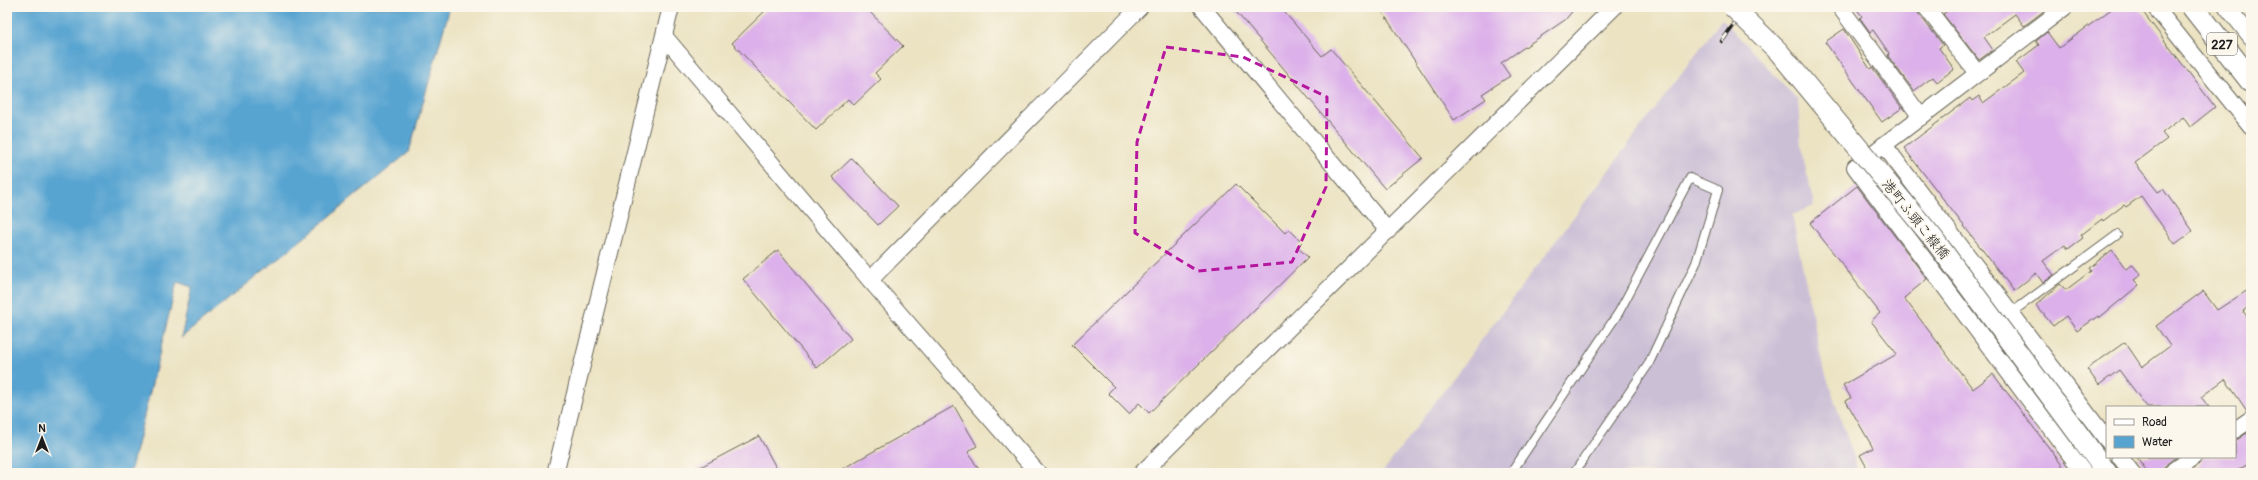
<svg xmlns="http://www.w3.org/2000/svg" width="2258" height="480" font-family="Pangolin,'Klee One',sans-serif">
	<rect width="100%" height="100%" fill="#fbf7ec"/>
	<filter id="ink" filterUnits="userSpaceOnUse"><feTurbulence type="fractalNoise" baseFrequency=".025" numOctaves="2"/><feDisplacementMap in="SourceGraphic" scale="8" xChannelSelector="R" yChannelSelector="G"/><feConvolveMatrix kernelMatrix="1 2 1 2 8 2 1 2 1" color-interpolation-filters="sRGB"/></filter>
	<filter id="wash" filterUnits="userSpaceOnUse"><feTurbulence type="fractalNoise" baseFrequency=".012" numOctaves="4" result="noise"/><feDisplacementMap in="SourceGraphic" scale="16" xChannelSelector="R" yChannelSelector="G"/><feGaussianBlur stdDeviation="0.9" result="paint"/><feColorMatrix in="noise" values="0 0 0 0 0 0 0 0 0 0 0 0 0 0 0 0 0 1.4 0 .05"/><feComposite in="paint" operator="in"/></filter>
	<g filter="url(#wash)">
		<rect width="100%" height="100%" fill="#ece3c3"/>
		<path fill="#cbbfd6" d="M 1722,19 L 1798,100 L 1801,147 L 1814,206 L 1792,215 L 1822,363 L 1859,473 L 1382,473 Z"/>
		<path fill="#58a4d1" stroke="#3a6076" d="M 7,7 L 450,7 L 409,152 L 181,338 L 192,287 L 177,282 L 130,473 L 7,473 Z"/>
		<g id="blocks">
			<g fill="#dcb0ea">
				<path d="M 769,7 L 865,7 L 903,46 L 875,73 L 881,79 L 854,105 L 848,99 L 816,130 L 732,43 Z"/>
				<path d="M 1232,7 L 1280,7 L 1322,56 L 1331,49 L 1423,158 L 1385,189 Z"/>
				<path d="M 1379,7 L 1576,7 L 1565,20 L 1501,63 L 1510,76 L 1482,94 L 1486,99 L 1454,120 Z"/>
				<path d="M 1855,7 L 1917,7 L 1918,13 L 1943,45 L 1939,48 L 1954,69 L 1937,82 L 1933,77 L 1914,91 L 1888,56 L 1889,53 L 1873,30 L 1870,32 L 1860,18 L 1862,16 Z"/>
				<path d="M 1953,7 L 2049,7 L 2024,26 L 2015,14 L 1984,37 L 1993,50 L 1979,60 L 1943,14 Z"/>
				<path d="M 2114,7 L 2139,7 L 2215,107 L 2190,127 L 2183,117 L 2162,133 L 2167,139 L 2135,163 L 2158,192 L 2163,189 L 2193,231 L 2175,244 L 2141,196 L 2126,207 L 2124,205 L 2103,221 L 2102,219 L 2081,235 L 2083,238 L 2068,249 L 2065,245 L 2043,261 L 2054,275 L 2043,283 L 2036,273 L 2014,291 L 1904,148 L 1970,98 L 1972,101 L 1979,96 L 1983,103 L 2024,73 L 2016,62 L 2039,45 L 2036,41 L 2047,32 L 2059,48 Z"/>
				<path d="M 1844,29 L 1870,69 L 1872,67 L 1902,108 L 1882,122 L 1825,42 Z"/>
				<path d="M 852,158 L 898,206 L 878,225 L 832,177 Z"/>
				<path d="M 1236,184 L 1285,233 L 1289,229 L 1302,242 L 1297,247 L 1308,257 L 1149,413 L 1139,403 L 1129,414 L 1108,393 L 1114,387 L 1072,345 Z"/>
				<path d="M 1857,186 L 1927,279 L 1904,298 L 1973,389 L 1993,374 L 2068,473 L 1870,473 L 1860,455 L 1873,448 L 1846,401 L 1851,398 L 1843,385 L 1897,354 L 1871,321 L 1880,313 L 1810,223 Z"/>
				<path d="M 778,250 L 851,339 L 817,368 L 743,279 Z"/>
				<path d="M 2112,250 L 2126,269 L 2132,264 L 2141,275 L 2134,280 L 2139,285 L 2099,318 L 2098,316 L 2077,331 L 2066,316 L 2053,326 L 2036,305 L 2060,284 L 2066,290 L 2091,271 L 2089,268 Z"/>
				<path d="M 2251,288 L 2251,305 L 2243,311 L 2251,322 L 2251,410 L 2247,411 L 2225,379 L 2201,397 L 2209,407 L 2147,407 L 2119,370 L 2099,385 L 2087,369 L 2125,342 L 2142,367 L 2170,346 L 2156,326 L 2203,291 L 2217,310 Z"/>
				<path d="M 954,406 L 977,446 L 968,452 L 981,473 L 835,473 Z"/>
				<path d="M 2247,433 L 2251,440 L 2251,462 L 2234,473 L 2187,473 L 2199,464 L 2202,457 L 2235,457 L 2235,441 Z"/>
				<path d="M 759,436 L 779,473 L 689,473 Z"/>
				<path d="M 2137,457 L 2177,457 L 2165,466 L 2162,473 L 2148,473 Z"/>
			</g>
		</g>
	</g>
	<g filter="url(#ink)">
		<use href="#blocks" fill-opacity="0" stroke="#656256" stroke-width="1"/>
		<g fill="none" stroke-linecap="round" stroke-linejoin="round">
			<defs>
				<g id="service">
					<path d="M 2011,313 L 2117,235"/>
					<path d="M 1511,473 L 1619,312 L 1690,178 L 1718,190 L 1696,263 L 1648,365 L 1574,473"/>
				</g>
				<g id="minor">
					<path d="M 1202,7 L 1388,231"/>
					<path d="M 1840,7 L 1921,117"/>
					<path d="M 1926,7 L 1977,73"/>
					<path d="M 2065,7 L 1855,167 L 2084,473"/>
					<path d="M 2155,7 L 2251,126"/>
					<path d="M 2227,7 L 2251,37"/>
					<path d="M 664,36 L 870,280 L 1038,473"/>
					<path d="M 1884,145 L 2107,440"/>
					<path d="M 870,280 L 1140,7"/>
					<path d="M 2235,430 L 2251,419"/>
					<path d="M 2120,457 L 2132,473"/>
					<path d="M 557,473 L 556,470 L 671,7"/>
					<path d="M 1142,473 L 1614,7"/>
					<path d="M 2171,473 L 2193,457"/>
				</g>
				<path id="tertiary" d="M 2085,443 L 2107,473"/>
				<path id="trunk" d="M 2193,7 L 2251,81"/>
			</defs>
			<use href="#service" stroke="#656256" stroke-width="10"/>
			<use href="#minor" stroke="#656256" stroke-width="18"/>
			<use href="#tertiary" stroke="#656256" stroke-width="22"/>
			<use href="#trunk" stroke="#656256" stroke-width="24"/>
			<use href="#service" stroke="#fff" stroke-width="8"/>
			<use href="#minor" stroke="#fff" stroke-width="16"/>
			<use href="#tertiary" stroke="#fff" stroke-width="20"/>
			<use href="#trunk" stroke="#fff" stroke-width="22"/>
			<defs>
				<path id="rail" d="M 1722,41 L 1747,7"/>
			</defs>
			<use href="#rail" stroke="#1c1c1c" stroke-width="4.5"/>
			<use href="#rail" stroke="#fbf7ec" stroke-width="3" stroke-dasharray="9" stroke-linecap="butt"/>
			<defs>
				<path id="tertiary-bridge" d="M 1733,7 L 1778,51 L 1933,238 L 2085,443"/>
			</defs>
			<use href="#tertiary-bridge" stroke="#656256" stroke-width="22" stroke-linecap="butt"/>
			<use href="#tertiary-bridge" stroke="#fff" stroke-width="20"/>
		</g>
	</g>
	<path fill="none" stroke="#b5179e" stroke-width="3" stroke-dasharray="8 5" stroke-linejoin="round" d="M 1166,47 L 1243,57 L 1327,97 L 1326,187 L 1292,262 L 1198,271 L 1135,233 L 1137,142 Z"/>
	<g text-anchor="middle" stroke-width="3.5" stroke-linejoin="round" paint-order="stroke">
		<rect fill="#fbf7ec" stroke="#5f5e5a" stroke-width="1" x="2207" y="33" width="30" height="22" rx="3"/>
		<g font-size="13" font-weight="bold" fill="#1c1c1c">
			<text x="2222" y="49">227</text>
		</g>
		<g font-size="14" fill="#1c1c1c" stroke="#fbf7ec">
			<text transform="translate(1916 219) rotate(51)" y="5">港町ふ頭こ線橋</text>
		</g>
	</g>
	<rect width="2258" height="480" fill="none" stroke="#fbf7ec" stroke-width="24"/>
	<rect x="2106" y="406" width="130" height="52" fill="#fbf7ec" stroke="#a29f99"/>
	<rect x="2114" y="419" width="20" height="6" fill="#ffffff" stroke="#a29f99"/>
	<text x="2142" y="426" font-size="12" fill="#1c1c1c">Road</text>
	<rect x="2114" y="436" width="20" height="12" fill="#58a4d1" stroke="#a29f99"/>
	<text x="2142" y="446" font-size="12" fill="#1c1c1c">Water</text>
	<g transform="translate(42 438)" stroke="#fbf7ec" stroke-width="3" paint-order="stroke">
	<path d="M0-3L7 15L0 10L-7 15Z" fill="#1c1c1c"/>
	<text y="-6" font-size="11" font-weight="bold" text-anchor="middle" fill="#1c1c1c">N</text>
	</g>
</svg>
